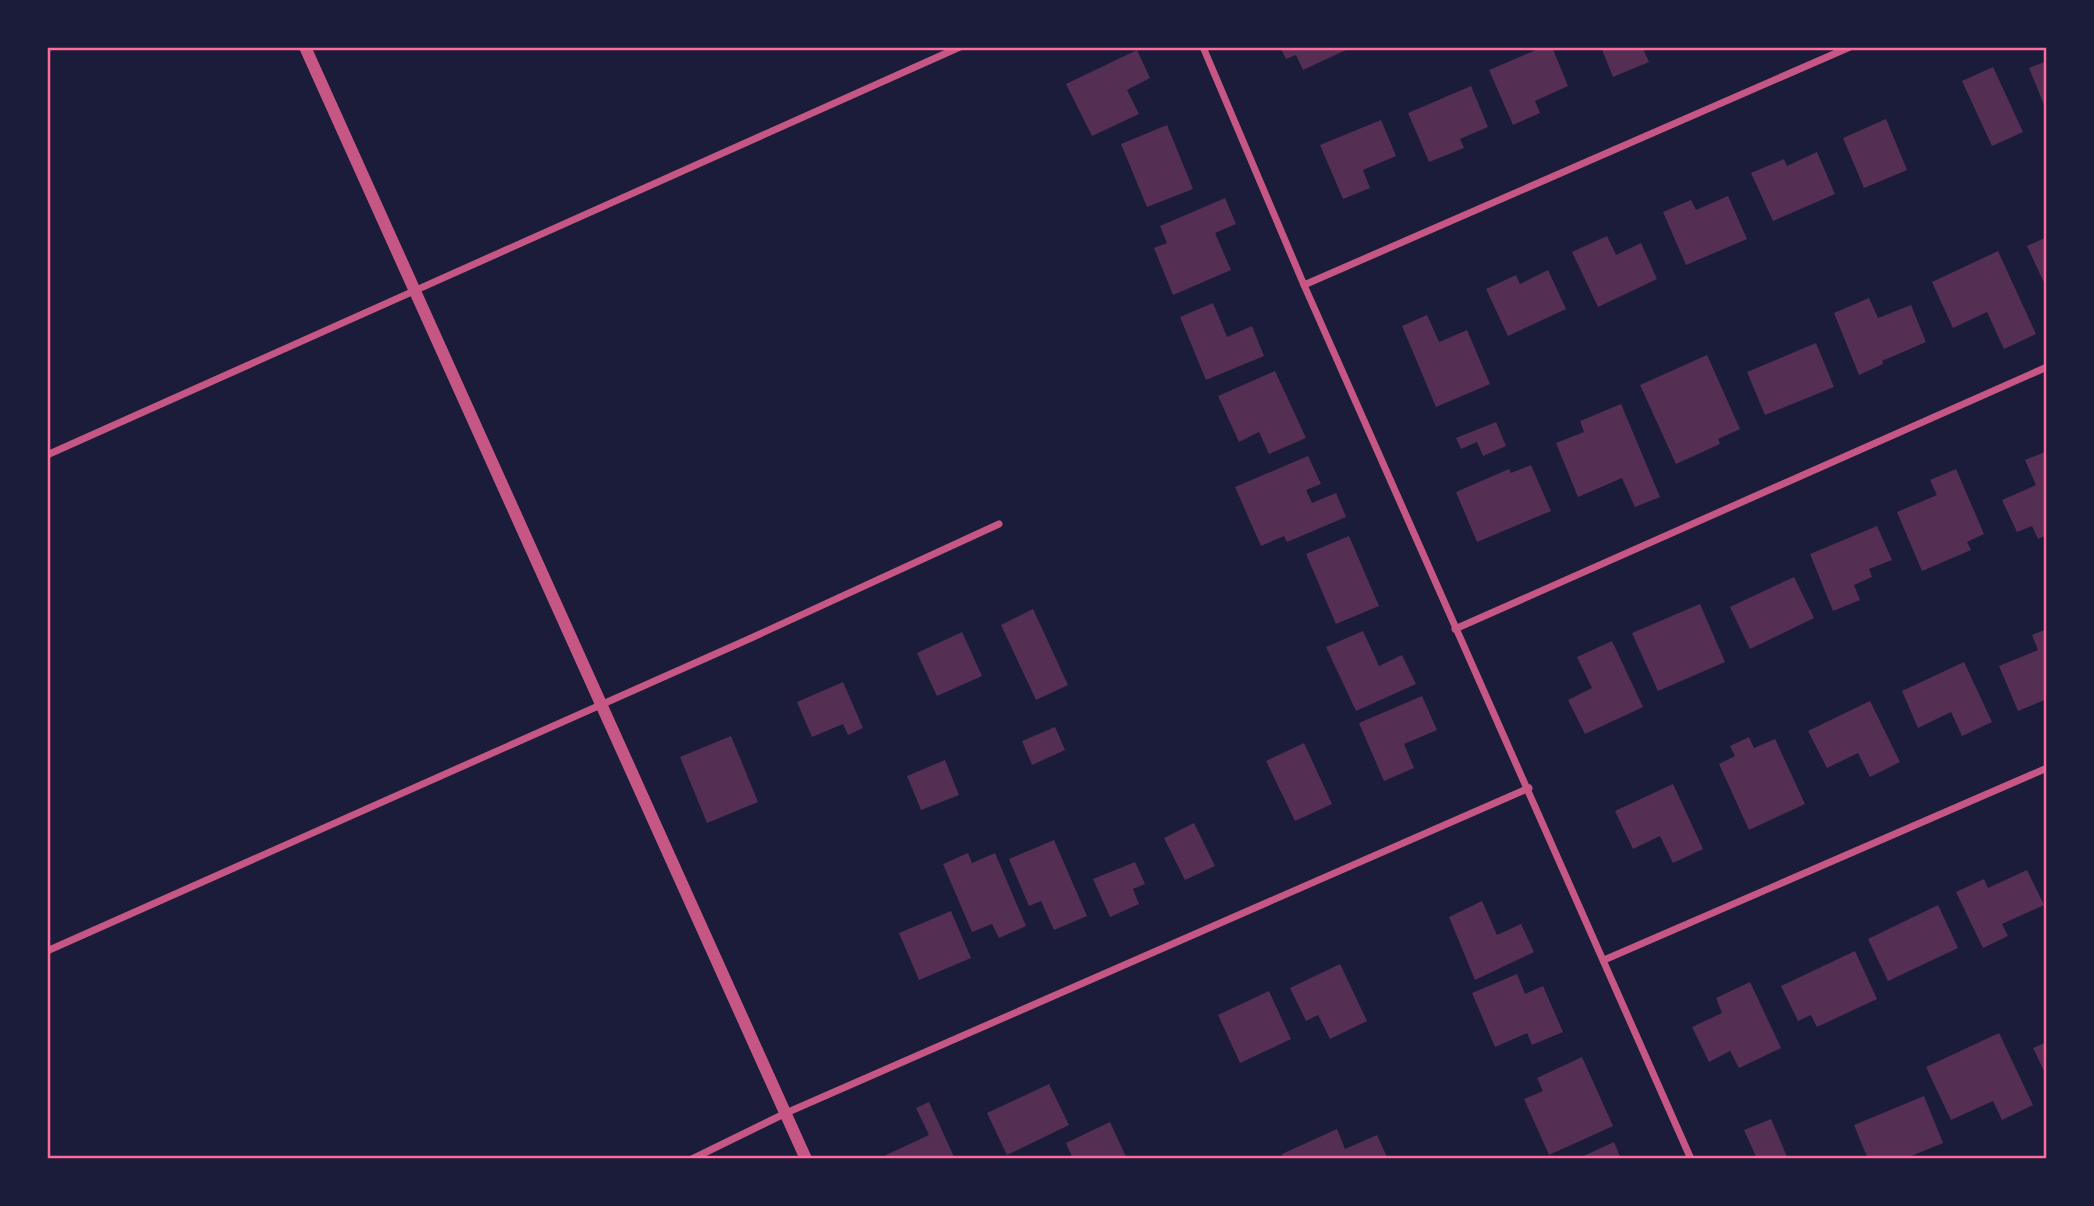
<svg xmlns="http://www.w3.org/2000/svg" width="2094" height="1206" font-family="Roboto,sans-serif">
	<rect width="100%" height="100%" fill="#1b1b3a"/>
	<g fill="#542f53">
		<path d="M 1280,47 L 1345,47 L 1346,50 L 1303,70 L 1296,55 L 1286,59 Z"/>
		<path d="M 1543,47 L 1552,47 L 1568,86 L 1535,101 L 1540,113 L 1513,125 L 1489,70 Z"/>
		<path d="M 1601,47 L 1642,47 L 1649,62 L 1613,77 Z"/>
		<path d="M 1137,50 L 1150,78 L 1127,90 L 1139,114 L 1092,136 L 1066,84 Z"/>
		<path d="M 2047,61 L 2047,112 L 2029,68 Z"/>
		<path d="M 1993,67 L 2023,132 L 1992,146 L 1962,81 Z"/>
		<path d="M 1471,86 L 1488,127 L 1460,139 L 1464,148 L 1429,162 L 1408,113 Z"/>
		<path d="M 1886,119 L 1907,170 L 1864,188 L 1843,138 Z"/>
		<path d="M 1381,120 L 1396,156 L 1363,170 L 1370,188 L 1343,199 L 1320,145 Z"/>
		<path d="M 1167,125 L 1193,189 L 1147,207 L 1121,144 Z"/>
		<path d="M 1817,152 L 1835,194 L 1773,221 L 1751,173 L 1784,159 L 1787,166 Z"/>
		<path d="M 1728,196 L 1747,239 L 1686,265 L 1663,212 L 1691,200 L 1696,210 Z"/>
		<path d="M 1225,198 L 1236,224 L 1215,233 L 1231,270 L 1173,295 L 1154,248 L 1167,243 L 1160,226 Z"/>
		<path d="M 1607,236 L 1616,255 L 1641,243 L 1657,279 L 1598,307 L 1572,252 Z"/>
		<path d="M 2047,237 L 2047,289 L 2027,246 Z"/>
		<path d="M 1998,251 L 2036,334 L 2004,349 L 1987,312 L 1953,328 L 1932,282 Z"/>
		<path d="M 1548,270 L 1566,309 L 1508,336 L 1486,289 L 1516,275 L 1520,284 Z"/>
		<path d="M 1869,298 L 1878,318 L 1911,305 L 1926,342 L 1882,361 L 1883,364 L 1859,375 L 1834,313 Z"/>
		<path d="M 1213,303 L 1227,337 L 1252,326 L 1264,356 L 1206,380 L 1180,317 Z"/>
		<path d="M 1427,315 L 1439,342 L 1467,330 L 1490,384 L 1436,407 L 1402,326 Z"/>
		<path d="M 1816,343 L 1834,387 L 1765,415 L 1747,372 Z"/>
		<path d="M 1707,355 L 1740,429 L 1718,439 L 1720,444 L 1676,464 L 1640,385 Z"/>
		<path d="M 1275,371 L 1306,438 L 1269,454 L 1259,432 L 1239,442 L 1218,396 Z"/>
		<path d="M 1621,404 L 1660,497 L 1635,507 L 1622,478 L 1578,497 L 1556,443 L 1584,432 L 1580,421 Z"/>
		<path d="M 1496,422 L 1506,446 L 1483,456 L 1477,442 L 1461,449 L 1456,438 Z"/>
		<path d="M 2047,451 L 2047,535 L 2038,539 L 2032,526 L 2017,532 L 2002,500 L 2036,485 L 2025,460 Z"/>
		<path d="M 1308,456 L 1321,484 L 1306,490 L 1312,503 L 1336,493 L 1346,517 L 1287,542 L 1284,536 L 1261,546 L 1235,487 Z"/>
		<path d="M 1531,465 L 1551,511 L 1477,542 L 1456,492 L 1509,469 L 1511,473 Z"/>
		<path d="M 1956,469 L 1984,534 L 1967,542 L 1971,550 L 1922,571 L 1897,512 L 1937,495 L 1930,480 Z"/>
		<path d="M 1877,526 L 1892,560 L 1869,569 L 1872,577 L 1854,585 L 1860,600 L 1833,611 L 1810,554 Z"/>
		<path d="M 1349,536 L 1379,606 L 1336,624 L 1306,554 Z"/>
		<path d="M 1794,577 L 1814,618 L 1750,649 L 1730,607 Z"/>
		<path d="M 1700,604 L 1725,662 L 1658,691 L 1632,633 Z"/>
		<path d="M 1033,609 L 1068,685 L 1036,700 L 1001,625 Z"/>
		<path d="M 2047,629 L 2047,699 L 2018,711 L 1999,666 L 2038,650 L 2032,635 Z"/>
		<path d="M 1363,631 L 1379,666 L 1402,655 L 1416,684 L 1356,711 L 1326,647 Z"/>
		<path d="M 962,632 L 982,676 L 937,696 L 917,653 Z"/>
		<path d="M 1612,641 L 1643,707 L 1585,734 L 1568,700 L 1592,688 L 1577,657 Z"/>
		<path d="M 1964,662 L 1992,722 L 1962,736 L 1951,712 L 1918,728 L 1902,691 Z"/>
		<path d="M 843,682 L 863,728 L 848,735 L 843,724 L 812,737 L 797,702 Z"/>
		<path d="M 1422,696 L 1437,730 L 1404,744 L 1414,768 L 1384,781 L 1359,723 Z"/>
		<path d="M 1870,701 L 1900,762 L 1870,777 L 1858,753 L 1827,768 L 1808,731 Z"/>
		<path d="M 1055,727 L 1065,750 L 1032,765 L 1022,741 Z"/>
		<path d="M 731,736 L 758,802 L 707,823 L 680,757 Z"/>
		<path d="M 1749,737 L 1754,748 L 1775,739 L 1805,804 L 1749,830 L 1719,764 L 1735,756 L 1730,746 Z"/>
		<path d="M 1304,743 L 1332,804 L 1295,821 L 1266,761 Z"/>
		<path d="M 945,760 L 959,795 L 921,810 L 907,776 Z"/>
		<path d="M 1673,784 L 1703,849 L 1673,863 L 1660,836 L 1633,849 L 1615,811 Z"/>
		<path d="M 1194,823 L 1215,866 L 1185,880 L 1164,838 Z"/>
		<path d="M 1054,840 L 1087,916 L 1054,930 L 1041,901 L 1029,906 L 1009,859 Z"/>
		<path d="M 968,853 L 972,863 L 995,853 L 1026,926 L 999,938 L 992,924 L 972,932 L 943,864 Z"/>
		<path d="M 1135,862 L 1145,884 L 1133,889 L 1139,904 L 1110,917 L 1093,879 Z"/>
		<path d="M 2027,870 L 2044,905 L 2002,924 L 2008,936 L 1983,948 L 1956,892 L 1984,879 L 1988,888 Z"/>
		<path d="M 1482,901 L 1497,935 L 1521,924 L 1534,952 L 1475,980 L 1449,917 Z"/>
		<path d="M 1938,905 L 1958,948 L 1888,981 L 1868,939 Z"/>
		<path d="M 951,911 L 971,958 L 919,980 L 899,933 Z"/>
		<path d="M 1855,951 L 1877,999 L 1817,1027 L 1811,1015 L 1798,1021 L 1781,986 Z"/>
		<path d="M 1340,964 L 1367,1021 L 1330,1039 L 1318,1015 L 1306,1021 L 1290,988 Z"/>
		<path d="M 1517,974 L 1525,994 L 1543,986 L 1563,1032 L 1532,1045 L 1527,1033 L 1495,1047 L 1472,993 Z"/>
		<path d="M 1750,982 L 1781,1048 L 1739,1068 L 1730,1051 L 1709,1062 L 1692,1027 L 1722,1013 L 1716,998 Z"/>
		<path d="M 1269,991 L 1291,1039 L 1240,1063 L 1218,1015 Z"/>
		<path d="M 1999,1033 L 2033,1105 L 2002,1120 L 1993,1101 L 1951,1120 L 1926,1067 Z"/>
		<path d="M 2047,1042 L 2047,1077 L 2033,1048 Z"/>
		<path d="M 1582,1057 L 1613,1126 L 1549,1155 L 1524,1099 L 1543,1091 L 1537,1078 Z"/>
		<path d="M 1049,1084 L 1069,1125 L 1007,1155 L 987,1113 Z"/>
		<path d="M 1924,1096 L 1943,1143 L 1904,1159 L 1868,1159 L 1854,1125 Z"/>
		<path d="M 929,1102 L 955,1159 L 888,1159 L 886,1155 L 929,1135 L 916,1108 Z"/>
		<path d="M 1771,1119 L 1788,1159 L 1757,1159 L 1744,1130 Z"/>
		<path d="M 1110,1122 L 1127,1159 L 1073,1159 L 1066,1143 Z"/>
		<path d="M 1337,1129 L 1345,1149 L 1377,1135 L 1387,1157 L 1284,1159 L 1282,1154 Z"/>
		<path d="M 1614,1142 L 1621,1159 L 1577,1159 Z"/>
	</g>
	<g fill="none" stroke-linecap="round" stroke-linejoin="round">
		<g stroke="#c65784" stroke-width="7">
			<path d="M 1203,47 L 1304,285 L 1691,1159"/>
			<path d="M 1304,285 L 1850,47"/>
			<path d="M 47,455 L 960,47"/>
			<path d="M 1455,629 L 2047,367"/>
			<path d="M 47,951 L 749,639 L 999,524"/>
			<path d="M 1604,960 L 2047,768"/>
			<path d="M 692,1159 L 786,1113 L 1529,788"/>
		</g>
		<path stroke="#c65784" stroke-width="12" d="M 305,47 L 806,1159"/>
	</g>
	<rect width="2094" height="1206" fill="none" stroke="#1b1b3a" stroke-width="98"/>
	<rect x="49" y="49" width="1996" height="1108" fill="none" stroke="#ff6b9d" stroke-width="2.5"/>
</svg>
